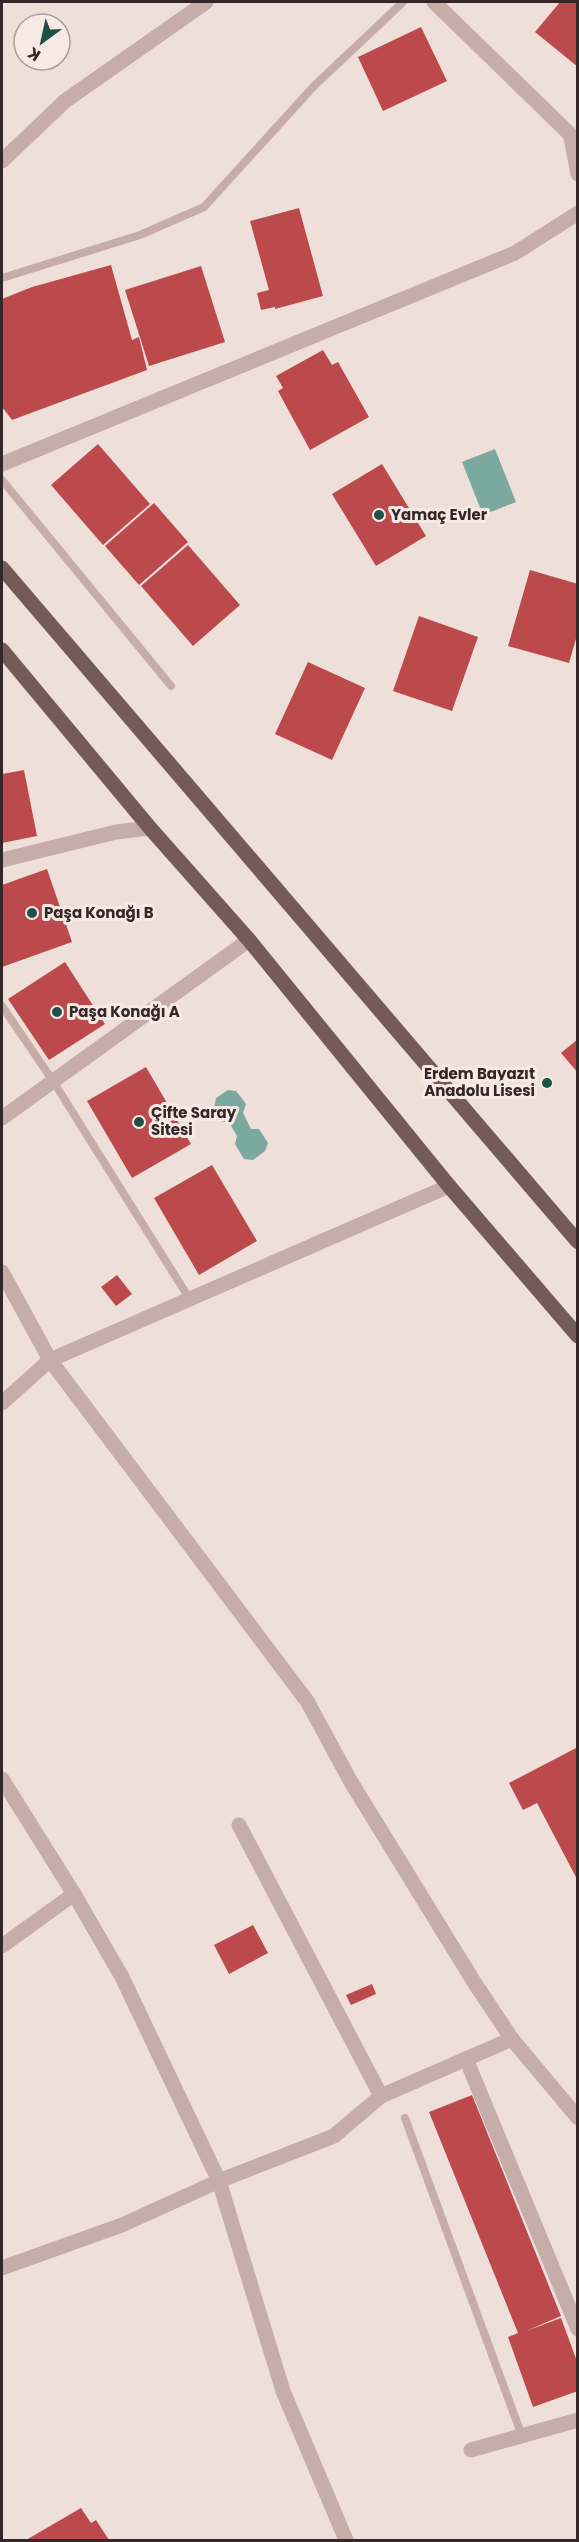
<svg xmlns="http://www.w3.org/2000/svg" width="579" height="2542" font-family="Poppins,sans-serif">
	<rect width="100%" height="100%" fill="#efdfd9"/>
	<g fill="#7ba99f">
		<path d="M 495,449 L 516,502 L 483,515 L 462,462 Z"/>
		<path d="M 228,1090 L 236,1091 L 246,1104 L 243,1113 L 251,1129 L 259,1129 L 268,1143 L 265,1151 L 253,1160 L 244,1159 L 235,1144 L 237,1136 L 230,1124 L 222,1121 L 214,1108 L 216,1098 Z"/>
	</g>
	<g fill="#bc4a4d">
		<path d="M 560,2 L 574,2 L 578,4 L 578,67 L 535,32 Z"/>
		<path d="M 421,27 L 447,81 L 383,111 L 358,57 Z"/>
		<path d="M 299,208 L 323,296 L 275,309 L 275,307 L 261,310 L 257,293 L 269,290 L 250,221 Z"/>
		<path d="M 111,265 L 132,340 L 139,337 L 147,370 L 12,420 L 2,407 L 2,299 L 32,287 Z"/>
		<path d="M 201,266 L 225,342 L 149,366 L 125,290 Z"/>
		<path d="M 323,350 L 332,365 L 338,362 L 369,417 L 310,450 L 278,391 L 283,388 L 276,376 Z"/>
		<path d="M 98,444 L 150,504 L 103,545 L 51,485 Z"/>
		<path d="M 382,464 L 426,536 L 376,566 L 332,494 Z"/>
		<path d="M 154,503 L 188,542 L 139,585 L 105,546 Z"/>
		<path d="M 188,545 L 240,605 L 193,646 L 141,586 Z"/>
		<path d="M 530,570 L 578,584 L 578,632 L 569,663 L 508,646 Z"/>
		<path d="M 419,616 L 478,637 L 452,711 L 393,691 Z"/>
		<path d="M 308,662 L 365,688 L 332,760 L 275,734 Z"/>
		<path d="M 24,770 L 37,836 L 2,843 L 2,774 Z"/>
		<path d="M 47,869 L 72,942 L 2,967 L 2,885 Z"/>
		<path d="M 65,962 L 105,1024 L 49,1060 L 8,999 Z"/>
		<path d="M 578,1039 L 578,1073 L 561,1053 Z"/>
		<path d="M 146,1067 L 191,1144 L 132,1178 L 87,1101 Z"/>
		<path d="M 212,1165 L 257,1241 L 199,1275 L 154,1198 Z"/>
		<path d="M 117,1275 L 132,1294 L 116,1306 L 101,1287 Z"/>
		<path d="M 578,1747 L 578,1881 L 537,1803 L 523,1810 L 509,1783 Z"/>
		<path d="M 253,1925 L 268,1953 L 229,1974 L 214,1945 Z"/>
		<path d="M 372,1984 L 376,1994 L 351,2005 L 346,1995 Z"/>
		<path d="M 472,2095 L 561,2316 L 526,2331 L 561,2318 L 578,2364 L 578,2391 L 533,2407 L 508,2337 L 518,2333 L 429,2112 Z"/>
		<path d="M 81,2508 L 91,2523 L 96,2520 L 109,2540 L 26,2540 Z"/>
	</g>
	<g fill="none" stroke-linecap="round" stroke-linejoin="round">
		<g stroke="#c6ada7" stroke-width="8">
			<path d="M 2,278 L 140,235 L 204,207 L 314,86 L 403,2"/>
			<path d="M 2,480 L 171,686"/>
			<path d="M 2,1006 L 53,1081 L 189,1298"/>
			<path d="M 405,2118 L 522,2436"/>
		</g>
		<g stroke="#c6ada7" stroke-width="15">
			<path d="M 434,2 L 578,142"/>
			<path d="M 571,138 L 578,174"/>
			<path d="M 2,161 L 65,101 L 206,2"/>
			<path d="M 2,464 L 515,253 L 578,213"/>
			<path d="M 2,860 L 116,832 L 150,828"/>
			<path d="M 2,1118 L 249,940"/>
			<path d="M 2,1272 L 50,1360 L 307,1701 L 351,1782 L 474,1982 L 512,2039 L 578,2118"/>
			<path d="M 2,1403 L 50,1360 L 449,1186"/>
			<path d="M 2,1779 L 74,1894 L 122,1977 L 219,2181 L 283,2391 L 346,2540"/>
			<path d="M 239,1825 L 381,2096"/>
			<path d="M 2,1946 L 74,1894"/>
			<path d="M 466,2059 L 578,2329"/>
			<path d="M 2,2268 L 122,2225 L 219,2181 L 334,2136 L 381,2096 L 512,2039"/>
			<path d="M 471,2450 L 578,2420"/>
		</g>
		<g stroke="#745b59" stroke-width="15">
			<path d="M 2,568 L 578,1242"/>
			<path d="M 2,650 L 150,828 L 249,940 L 449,1186 L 578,1336"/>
		</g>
	</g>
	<g fill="#205147" stroke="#f7eae5" stroke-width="2">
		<circle cx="379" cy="515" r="6"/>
		<circle cx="32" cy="913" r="6"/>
		<circle cx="57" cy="1012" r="6"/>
		<circle cx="547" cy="1083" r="6"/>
		<circle cx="139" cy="1122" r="6"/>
	</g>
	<g text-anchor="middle" stroke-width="6" stroke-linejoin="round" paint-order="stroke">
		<g font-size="15" font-weight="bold" fill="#332727" stroke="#f7eae5" text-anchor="start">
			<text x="391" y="520">Yamaç Evler</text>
			<text x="44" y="918">Paşa Konağı B</text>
			<text x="69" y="1017">Paşa Konağı A</text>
			<text x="535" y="1079" text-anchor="end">Erdem Bayazıt<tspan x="535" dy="17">Anadolu Lisesi</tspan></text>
			<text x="151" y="1118">Çifte Saray<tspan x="151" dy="17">Sitesi</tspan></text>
		</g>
	</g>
	<rect width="579" height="2542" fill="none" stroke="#332727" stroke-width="6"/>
	<g transform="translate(42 42) rotate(213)"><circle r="28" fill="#f7eae5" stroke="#a99c99" stroke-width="1.5"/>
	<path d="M0-4.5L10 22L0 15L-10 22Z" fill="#205147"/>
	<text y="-9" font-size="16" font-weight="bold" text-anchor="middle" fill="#332727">K</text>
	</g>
</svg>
